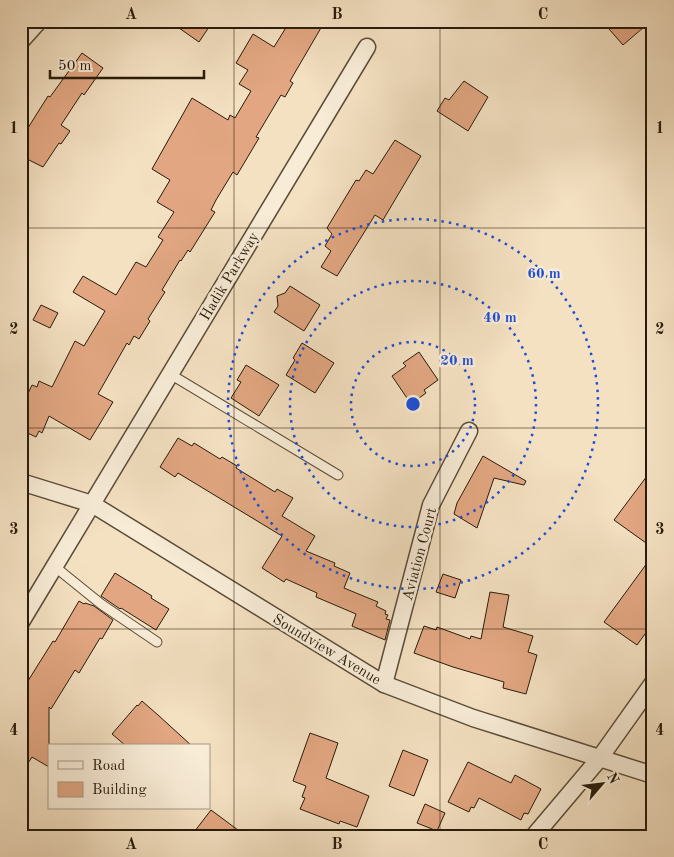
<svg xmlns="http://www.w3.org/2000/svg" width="674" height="857" font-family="'Old Standard TT',serif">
	<rect width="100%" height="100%" fill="#f4e1c2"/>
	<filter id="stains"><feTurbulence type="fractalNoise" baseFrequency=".004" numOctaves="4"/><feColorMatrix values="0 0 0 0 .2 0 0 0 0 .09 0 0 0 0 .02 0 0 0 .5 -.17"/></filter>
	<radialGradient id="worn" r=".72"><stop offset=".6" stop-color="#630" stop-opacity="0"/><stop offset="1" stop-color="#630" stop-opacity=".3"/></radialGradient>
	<g fill="#e2a782" stroke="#281b0a">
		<path d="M 169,21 L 213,21 L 199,42 Z"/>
		<path d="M 290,21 L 325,21 L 290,81 L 293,83 L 285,97 L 281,95 L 256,137 L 259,138 L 237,175 L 233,172 L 216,200 L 211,210 L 215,212 L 190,252 L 188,250 L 181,261 L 180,260 L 162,290 L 165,292 L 148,319 L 150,321 L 139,339 L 134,336 L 129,345 L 127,343 L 98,394 L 113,402 L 90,440 L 49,416 L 42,433 L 39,431 L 36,437 L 21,430 L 21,408 L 32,385 L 37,387 L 39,381 L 52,387 L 75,341 L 84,346 L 105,311 L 73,292 L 83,276 L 116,295 L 136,262 L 146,267 L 163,240 L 158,237 L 174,212 L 157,202 L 170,180 L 152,169 L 192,98 L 228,120 L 230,115 L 235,118 L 251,91 L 239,84 L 248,70 L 236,63 L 253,34 L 274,47 Z"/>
		<path d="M 602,21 L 651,21 L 623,45 Z"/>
		<path d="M 82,53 L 103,68 L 84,95 L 82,93 L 61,125 L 70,131 L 61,144 L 59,143 L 43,167 L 21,156 L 21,139 L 48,96 L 50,97 Z"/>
		<path d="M 464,81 L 488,97 L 468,131 L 437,111 L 445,98 L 449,100 Z"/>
		<path d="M 395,140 L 421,156 L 383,220 L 375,215 L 337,276 L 321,267 L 331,251 L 325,246 L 332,234 L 327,228 L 356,180 L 359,181 L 366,170 L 373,174 Z"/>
		<path d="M 290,286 L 320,305 L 304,331 L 274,312 L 278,306 L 277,296 L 285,293 Z"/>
		<path d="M 41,305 L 58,313 L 50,328 L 33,320 Z"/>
		<path d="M 302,343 L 334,363 L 315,393 L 286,375 L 295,360 L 293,358 Z"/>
		<path d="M 419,352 L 438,380 L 424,390 L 426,393 L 411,404 L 392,376 L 406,366 L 403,363 Z"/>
		<path d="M 246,365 L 279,385 L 259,416 L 231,398 L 241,382 L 237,380 Z"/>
		<path d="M 178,438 L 192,446 L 194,443 L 220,459 L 222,457 L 237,466 L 236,468 L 275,492 L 277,489 L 293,498 L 282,516 L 315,536 L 306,551 L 335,563 L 334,566 L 350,573 L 344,588 L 378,602 L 376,606 L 386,611 L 385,614 L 388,615 L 386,619 L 390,620 L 385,640 L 352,626 L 356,614 L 316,597 L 317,593 L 286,579 L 284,582 L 262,568 L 282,536 L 178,473 L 175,477 L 160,467 Z"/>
		<path d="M 483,456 L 526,481 L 524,485 L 494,478 L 477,528 L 454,514 L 457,503 Z"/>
		<path d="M 653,468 L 653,548 L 614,520 Z"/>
		<path d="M 653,555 L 653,639 L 645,634 L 637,645 L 604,622 Z"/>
		<path d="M 115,573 L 152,596 L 151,598 L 169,609 L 156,630 L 121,608 L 120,609 L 101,596 Z"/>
		<path d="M 443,574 L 461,580 L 455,598 L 436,592 Z"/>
		<path d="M 490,592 L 509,595 L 503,627 L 533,636 L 528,652 L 537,655 L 526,694 L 503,688 L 504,682 L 453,667 L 414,653 L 424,626 L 436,630 L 437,627 L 470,639 L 471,636 L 481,639 Z"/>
		<path d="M 79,601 L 84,604 L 85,603 L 94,606 L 113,620 L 102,639 L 100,638 L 79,673 L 75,670 L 51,709 L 49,707 L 49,767 L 32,757 L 21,774 L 21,692 L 53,641 L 55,642 Z"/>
		<path d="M 142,701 L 158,715 L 192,746 L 126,746 L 112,734 L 137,705 L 138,706 Z"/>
		<path d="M 310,733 L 338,743 L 326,778 L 369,796 L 357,827 L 340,821 L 339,824 L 300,809 L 305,798 L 302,797 L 306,786 L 293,781 Z"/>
		<path d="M 403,750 L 428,760 L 414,796 L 389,786 Z"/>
		<path d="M 468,762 L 511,783 L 515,775 L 541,789 L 528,814 L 524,813 L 521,820 L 479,798 L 474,808 L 471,807 L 469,812 L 448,802 Z"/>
		<path d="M 425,804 L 445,813 L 437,831 L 417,823 Z"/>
		<path d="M 211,810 L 246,836 L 191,836 Z"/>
	</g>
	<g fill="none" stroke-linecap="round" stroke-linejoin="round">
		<defs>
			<g id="service">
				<path d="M 170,374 L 338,475"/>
				<path d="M 54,566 L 101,604 L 157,642"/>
			</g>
			<g id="minor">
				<path d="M 21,41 L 39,21"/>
				<path d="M 21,482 L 92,504 L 384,684 L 473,718 L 653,775"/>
				<path d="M 21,622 L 367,47"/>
				<path d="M 384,684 L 431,505 L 469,431"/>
				<path d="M 534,836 L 599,759 L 653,683"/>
			</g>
		</defs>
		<use href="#service" stroke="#5b4c38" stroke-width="11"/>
		<use href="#minor" stroke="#5b4c38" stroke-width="19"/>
		<use href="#service" stroke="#f8ecd7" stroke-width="9"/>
		<use href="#minor" stroke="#f8ecd7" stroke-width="16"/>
	</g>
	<path fill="none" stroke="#281b0a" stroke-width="1" stroke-opacity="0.55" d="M 234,21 L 234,836M 440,21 L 440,836M 21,228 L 653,228M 21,428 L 653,428M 21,629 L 653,629"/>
	<g fill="none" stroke="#1d4ed8" stroke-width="2.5" stroke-dasharray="2.5 5">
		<circle cx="413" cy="404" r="62"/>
		<circle cx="413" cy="404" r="123"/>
		<circle cx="413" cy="404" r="185"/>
	</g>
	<g text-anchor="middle" stroke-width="5" stroke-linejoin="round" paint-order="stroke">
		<g font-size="15" fill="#281b0a" stroke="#f8ecd7">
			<text transform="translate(229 276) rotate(-59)" y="5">Hadik Parkway</text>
			<text transform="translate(419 554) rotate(-75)" y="5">Aviation Court</text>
			<text transform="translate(327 649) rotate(31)" y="5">Soundview Avenue</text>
		</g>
	</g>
	<circle cx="413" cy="404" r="8" fill="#1d4ed8" stroke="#f8ecd7" stroke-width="2.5"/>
	<g font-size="15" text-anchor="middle" font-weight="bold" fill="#1d4ed8" stroke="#f8ecd7" stroke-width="5" stroke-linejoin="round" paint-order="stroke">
		<text x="544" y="278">60 m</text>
		<text x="500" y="322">40 m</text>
		<text x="457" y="365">20 m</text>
	</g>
	<rect width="674" height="857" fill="none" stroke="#f4e1c2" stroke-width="55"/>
	<rect x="48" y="744" width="162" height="65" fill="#f8ecd7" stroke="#a59885"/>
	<rect x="58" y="761" width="25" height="8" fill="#f8ecd7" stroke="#a59885"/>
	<text x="92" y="770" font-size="15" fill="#281b0a">Road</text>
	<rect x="58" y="782" width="25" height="15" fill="#e2a782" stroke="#a59885"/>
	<text x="92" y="794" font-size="15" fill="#281b0a">Building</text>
	<g transform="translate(602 784) rotate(62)" stroke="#f8ecd7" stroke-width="4" paint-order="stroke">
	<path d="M0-4L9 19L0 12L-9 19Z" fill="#281b0a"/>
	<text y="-8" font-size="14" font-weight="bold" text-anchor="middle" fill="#281b0a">N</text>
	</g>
	<path d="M50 70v8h154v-8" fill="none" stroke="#281b0a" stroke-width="2.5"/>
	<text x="58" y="70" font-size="15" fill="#281b0a" stroke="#f8ecd7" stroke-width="4" paint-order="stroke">50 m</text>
	<rect x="28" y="28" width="618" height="802" fill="none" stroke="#281b0a" stroke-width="2"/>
	<g font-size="16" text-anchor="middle" font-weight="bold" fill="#281b0a">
		<text x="131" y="19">A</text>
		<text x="337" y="19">B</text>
		<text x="543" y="19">C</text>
		<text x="14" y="133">1</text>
		<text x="660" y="133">1</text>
		<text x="14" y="334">2</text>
		<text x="660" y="334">2</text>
		<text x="14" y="534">3</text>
		<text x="660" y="534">3</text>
		<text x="14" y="735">4</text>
		<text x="660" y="735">4</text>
		<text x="131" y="849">A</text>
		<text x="337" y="849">B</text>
		<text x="543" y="849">C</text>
	</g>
	<rect width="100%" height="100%" filter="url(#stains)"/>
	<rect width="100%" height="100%" fill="url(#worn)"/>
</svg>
